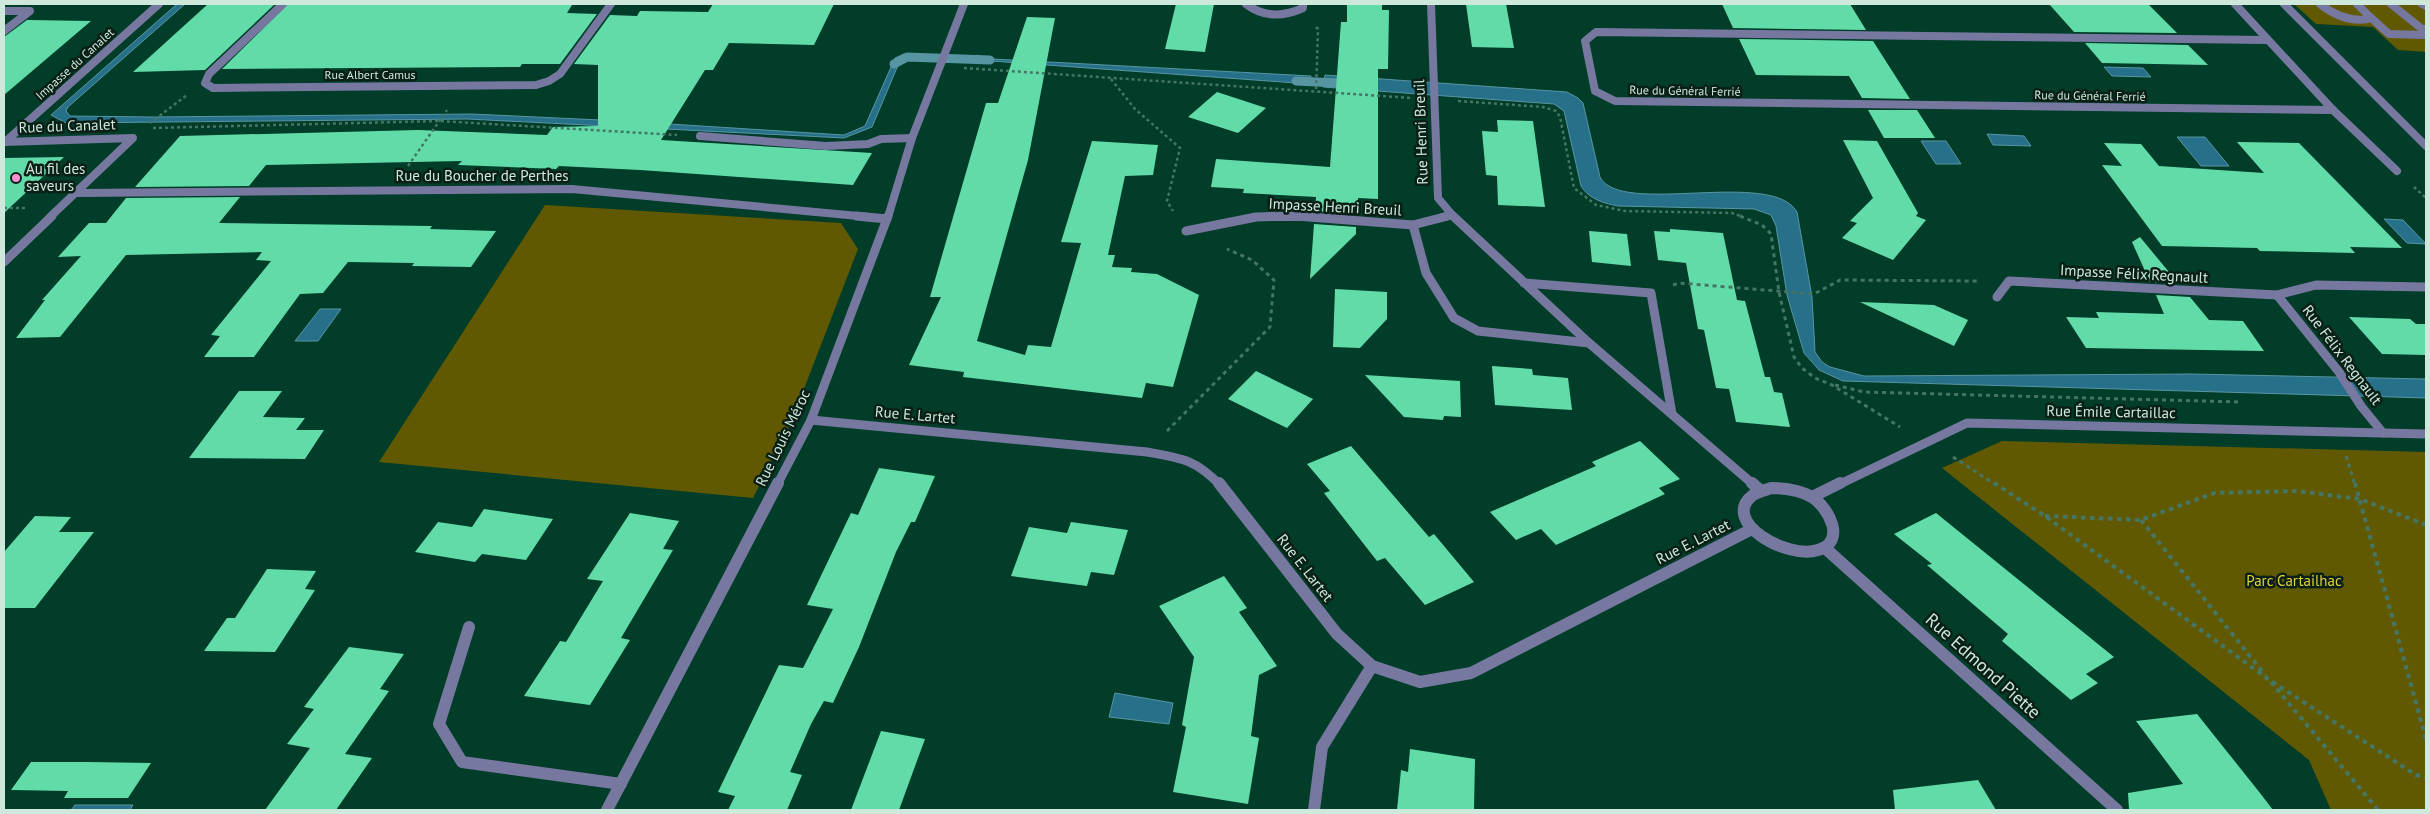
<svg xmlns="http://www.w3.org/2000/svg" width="2430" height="814" font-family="'PT Sans',sans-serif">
	<rect width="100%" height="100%" fill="#013d29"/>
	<g fill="#615902">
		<path d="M 2294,4 L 2426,4 L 2426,52 L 2398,50 L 2373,27 L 2316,24 Z"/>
		<path d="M 545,205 L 841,223 L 858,249 L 792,420 L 753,498 L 379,462 Z"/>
		<path d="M 2002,441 L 2426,452 L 2426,810 L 2331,810 L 2309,760 L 1942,468 Z"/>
	</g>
	<g fill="#267189" stroke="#5895a2">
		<path d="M 177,4 L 185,4 L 68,107 L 66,111 L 70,116 L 153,117 L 472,114 L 622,121 L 844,135 L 865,126 L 895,58 L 904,54 L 908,60 L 899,63 L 872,127 L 844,138 L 467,119 L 66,123 L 51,115 Z"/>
		<path d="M 977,55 L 993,59 L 1311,76 L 1310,84 L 991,61 L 975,62 Z"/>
		<path d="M 2104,67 L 2143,68 L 2151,77 L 2112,76 Z"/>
		<path d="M 1325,75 L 1567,92 L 1578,98 L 1583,103 L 1600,177 C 1620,217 1772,168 1797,212 L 1812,297 L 1815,352 L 1822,362 L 1830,367 L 1864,376 L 2192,374 L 2426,379 L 2426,398 L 1843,381 L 1819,370 L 1804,353 L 1787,295 L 1776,226 L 1771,215 L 1754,209 L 1618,206 C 1603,203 1589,199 1581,186 L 1564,111 L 1554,104 L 1323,87 Z"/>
		<path d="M 1987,134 L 2024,136 L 2031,146 L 1993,145 Z"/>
		<path d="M 2177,137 L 2205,137 L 2229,166 L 2201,166 Z"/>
		<path d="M 1921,141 L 1946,141 L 1961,164 L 1936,164 Z"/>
		<path d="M 2384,219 L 2403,220 L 2426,244 L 2407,243 Z"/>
		<path d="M 320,309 L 341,309 L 318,341 L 295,341 Z"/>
		<path d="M 1115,693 L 1173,703 L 1169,724 L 1109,717 Z"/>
		<path d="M 75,805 L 133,805 L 130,810 L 71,810 Z"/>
	</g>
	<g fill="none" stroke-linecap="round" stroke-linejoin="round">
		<g stroke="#5895a2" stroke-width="9">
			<path d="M 894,64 L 907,57 L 990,60"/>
			<path d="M 1296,81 L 1337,83"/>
		</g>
	</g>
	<g fill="#61dca9">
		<path d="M 208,4 L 275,4 L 205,70 L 133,72 Z"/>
		<path d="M 288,4 L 572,5 L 567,13 L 597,14 L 560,64 L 522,64 L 520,67 L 222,69 Z"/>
		<path d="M 713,4 L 834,4 L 814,45 L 729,43 L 713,70 L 705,70 L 661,140 L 872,153 L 853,185 L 640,170 L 559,166 L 556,169 L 458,165 L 462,161 L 266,165 L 249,186 L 135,187 L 180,136 L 418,130 L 547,135 L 553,127 L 598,126 L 598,65 L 574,64 L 610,15 L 637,16 L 640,11 L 708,12 Z"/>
		<path d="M 1176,4 L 1214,4 L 1205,52 L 1165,49 Z"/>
		<path d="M 1347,4 L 1382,4 L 1382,10 L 1389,10 L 1388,69 L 1378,69 L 1378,199 L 1358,198 L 1357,214 L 1315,211 L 1316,197 L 1243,193 L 1244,189 L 1211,187 L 1216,159 L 1330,167 L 1341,22 L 1347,22 Z"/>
		<path d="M 1466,4 L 1506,4 L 1514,48 L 1472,47 Z"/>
		<path d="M 1722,4 L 1850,4 L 1866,30 L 1733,28 Z"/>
		<path d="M 2049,4 L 2148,4 L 2177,33 L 2074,32 Z"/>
		<path d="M 1027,17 L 1055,18 L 1028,160 L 977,341 L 1025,355 L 1028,345 L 1051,347 L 1081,243 L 1061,242 L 1092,141 L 1158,145 L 1153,175 L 1125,176 L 1108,255 L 1115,255 L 1112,267 L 1132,268 L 1131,272 L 1157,274 L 1199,295 L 1173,387 L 1146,383 L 1142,398 L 963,377 L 964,372 L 909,365 L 941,297 L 930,297 L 986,103 L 998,103 Z"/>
		<path d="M 27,20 L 91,21 L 4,95 L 4,37 Z"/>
		<path d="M 1739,39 L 1873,41 L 1910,99 L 1862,98 L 1849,76 L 1756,75 Z"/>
		<path d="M 2085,43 L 2188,45 L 2208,65 L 2102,63 Z"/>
		<path d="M 1217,92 L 1266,108 L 1238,133 L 1188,117 Z"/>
		<path d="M 1868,110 L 1917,110 L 1935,138 L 1884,138 Z"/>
		<path d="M 1497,120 L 1533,121 L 1545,207 L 1498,205 L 1497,176 L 1486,175 L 1482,131 L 1498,132 Z"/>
		<path d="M 1843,140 L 1877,141 L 1918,213 L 1916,216 L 1926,220 L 1893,260 L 1842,238 L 1857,223 L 1850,221 L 1873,198 Z"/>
		<path d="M 2237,142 L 2299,143 L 2402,248 L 2350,247 L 2355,253 L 2260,251 L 2257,248 L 2162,246 L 2102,165 L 2122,166 L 2104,143 L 2141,144 L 2159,166 L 2264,173 Z"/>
		<path d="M 64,157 L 4,213 L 4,158 Z"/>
		<path d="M 240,197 L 219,223 L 432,226 L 430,229 L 496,231 L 471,267 L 412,266 L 414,263 L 348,262 L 323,293 L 300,294 L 254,357 L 204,357 L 220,336 L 211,335 L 271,261 L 256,260 L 262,252 L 126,255 L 60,337 L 16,338 L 45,300 L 42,300 L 81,256 L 58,257 L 89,223 L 106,223 L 126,198 Z"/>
		<path d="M 1314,224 L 1356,227 L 1356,234 L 1310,279 Z"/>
		<path d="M 1670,229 L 1723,233 L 1737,300 L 1745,301 L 1765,377 L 1770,377 L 1774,392 L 1782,393 L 1790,427 L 1736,422 L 1729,389 L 1716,388 L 1704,330 L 1698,329 L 1686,263 L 1658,260 L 1654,231 L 1670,232 Z"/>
		<path d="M 1589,231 L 1627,234 L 1631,266 L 1592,262 Z"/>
		<path d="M 2140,237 L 2178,283 L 2150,282 L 2132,242 Z"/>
		<path d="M 1335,289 L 1387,292 L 1387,319 L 1360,348 L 1333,347 Z"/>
		<path d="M 2156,295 L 2190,297 L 2209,320 L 2243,321 L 2264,351 L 2086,348 L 2066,317 L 2099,318 L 2096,312 L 2164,314 Z"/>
		<path d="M 1860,302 L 1934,305 L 1968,320 L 1954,346 Z"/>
		<path d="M 2349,317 L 2410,319 L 2416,324 L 2426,324 L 2426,355 L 2382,354 Z"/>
		<path d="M 1492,366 L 1532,369 L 1533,375 L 1568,378 L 1572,410 L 1495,405 Z"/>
		<path d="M 1256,371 L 1313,399 L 1287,428 L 1228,399 Z"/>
		<path d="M 1365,375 L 1460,381 L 1461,417 L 1444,416 L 1443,420 L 1404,417 Z"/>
		<path d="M 239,391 L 282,391 L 263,417 L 305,418 L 296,430 L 324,430 L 305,459 L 189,458 Z"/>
		<path d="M 1640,441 L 1680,479 L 1659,488 L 1665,494 L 1556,545 L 1541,529 L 1516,540 L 1490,512 L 1596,466 L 1592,462 Z"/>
		<path d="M 1351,446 L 1429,537 L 1434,534 L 1474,582 L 1425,605 L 1385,558 L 1377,561 L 1324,493 L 1330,491 L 1307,464 Z"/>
		<path d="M 879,468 L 935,476 L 915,522 L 911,522 L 896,552 L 859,647 L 833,703 L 824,701 L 811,724 L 790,772 L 802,775 L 787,810 L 728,810 L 735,796 L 718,792 L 779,665 L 803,668 L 833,609 L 807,605 L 851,513 L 858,515 Z"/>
		<path d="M 484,509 L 553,519 L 526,560 L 482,554 L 475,562 L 415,552 L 438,522 L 472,527 Z"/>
		<path d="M 630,513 L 679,521 L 663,549 L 673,550 L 621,638 L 630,640 L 590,705 L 524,696 L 560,641 L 566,642 L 603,581 L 587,579 Z"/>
		<path d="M 1936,513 L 2114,657 L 2086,674 L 2098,683 L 2071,700 L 2002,641 L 2008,634 L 1927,565 L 1932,564 L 1894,534 Z"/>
		<path d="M 35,516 L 71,517 L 59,532 L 94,532 L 35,608 L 4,608 L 4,552 Z"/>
		<path d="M 1071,522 L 1128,530 L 1114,575 L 1091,572 L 1087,586 L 1011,576 L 1029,527 L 1067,533 Z"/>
		<path d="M 267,569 L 316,571 L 305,589 L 315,590 L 275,652 L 204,651 L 227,618 L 235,618 Z"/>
		<path d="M 1224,576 L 1247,608 L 1239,612 L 1277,666 L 1259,675 L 1251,736 L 1259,738 L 1248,804 L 1173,792 L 1186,727 L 1182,725 L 1194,657 L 1159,606 Z"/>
		<path d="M 349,647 L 404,654 L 380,689 L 389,691 L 345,754 L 372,758 L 336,810 L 265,810 L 310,748 L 287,744 L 314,709 L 304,707 Z"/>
		<path d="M 2197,714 L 2260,793 L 2273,810 L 2129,810 L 2128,793 L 2183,784 L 2136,721 Z"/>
		<path d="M 881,731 L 925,739 L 899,810 L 851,810 Z"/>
		<path d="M 1410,749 L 1475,759 L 1474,810 L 1397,810 L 1401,770 L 1408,772 Z"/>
		<path d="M 31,762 L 88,762 L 151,763 L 128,798 L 64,798 L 68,791 L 11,790 Z"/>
		<path d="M 1978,780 L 1996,810 L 1895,810 L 1893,790 Z"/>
	</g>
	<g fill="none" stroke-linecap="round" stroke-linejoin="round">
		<g stroke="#457664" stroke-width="2.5" stroke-dasharray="3 3" stroke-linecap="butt">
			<path d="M 1316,27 L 1318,29 L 1316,92"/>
			<path d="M 964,68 L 1412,98"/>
			<path d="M 1111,79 L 1135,109 L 1180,148 L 1167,201 L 1173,211"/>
			<path d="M 1458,101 L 1543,107 L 1556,111 L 1560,117 L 1574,188 L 1596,205 L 1625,211 L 1732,213 L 1743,217"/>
			<path d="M 150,123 L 187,95"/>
			<path d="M 153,128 L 439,121 L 677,135"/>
			<path d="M 408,166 L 447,110"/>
			<path d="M 2414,187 L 2426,198"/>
			<path d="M 4,208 L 26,208"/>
		</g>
		<g stroke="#457664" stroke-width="3" stroke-dasharray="4 4" stroke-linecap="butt">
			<path d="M 1740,216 L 1762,225 L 1771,234 L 1779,292 L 1794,357 L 1802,368 L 1815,378 L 1832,385 L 1900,427"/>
			<path d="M 1673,285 L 1679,283 L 1814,294 L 1840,280 L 1979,281"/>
			<path d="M 1835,385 L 1864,392 L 2241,402"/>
			<path d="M 1167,431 L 1270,327 L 1274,280 L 1252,260 L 1227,249"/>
			<path d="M 2346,456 L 2355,485"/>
			<path d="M 1953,457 L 1996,485"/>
		</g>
		<g stroke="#457664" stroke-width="4" stroke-dasharray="4.5 4.5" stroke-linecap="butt">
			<path d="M 1994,483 L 2045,516 L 2268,679 L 2416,775 L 2426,777"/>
			<path d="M 2355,483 L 2426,739"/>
			<path d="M 2045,516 L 2141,520 L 2214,493 L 2296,491 L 2360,499 L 2426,525"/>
			<path d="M 2141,520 L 2265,675"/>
			<path d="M 2271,682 L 2378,810"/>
		</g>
		<g stroke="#7778a0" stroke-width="8">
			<path d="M 2284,4 L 2426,146"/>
			<path d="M 2320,4 C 2334,15 2349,22 2368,19 L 2369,16 L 2357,4"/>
			<path d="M 2391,4 L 2422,29 L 2426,29"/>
			<path d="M 2422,4 L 2426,6"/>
			<path d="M 2369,16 L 2389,34 L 2426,35"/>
		</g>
		<g stroke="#7778a0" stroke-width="9">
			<path d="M 1413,225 L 1426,273 L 1454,318 L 1478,331 L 1589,343"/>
			<path d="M 1524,283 L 1651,293 L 1672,414"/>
		</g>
		<g stroke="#7778a0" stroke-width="8">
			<path d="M 283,4 L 209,74 L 205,83 L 213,88 L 536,85 L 549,81 L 560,74 L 611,4"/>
			<path d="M 1246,4 C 1264,18 1283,17 1303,8 L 1303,4"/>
			<path d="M 1431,4 L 1438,198 L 1454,217"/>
			<path d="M 2235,4 L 2333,110 L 2397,171"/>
			<path d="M 4,11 L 30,11 L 4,31"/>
			<path d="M 2267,40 L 1596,32 L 1585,41 L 1595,91 L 1615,101 L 2333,110"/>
			<path d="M 700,136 L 826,146 L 868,144 L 881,139 L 912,138"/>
			<path d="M 4,142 L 133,138 L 50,217"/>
			<path d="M 5,142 L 159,4"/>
			<path d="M 77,193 L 572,189 L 869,217"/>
			<path d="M 888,217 L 912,138 L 964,4"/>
			<path d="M 1254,217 L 1312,217"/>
			<path d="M 1443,217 L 1452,215"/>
		</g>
		<g stroke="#7778a0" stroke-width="9">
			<path d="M 856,216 L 887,219"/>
			<path d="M 1296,216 L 1413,225 L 1448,216"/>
			<path d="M 1453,216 L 1589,343 L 1754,485"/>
			<path d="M 1186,231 L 1256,217 L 1292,216"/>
			<path d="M 4,262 L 52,216"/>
			<path d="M 1997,297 L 2009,281 L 2277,295"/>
			<path d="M 811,420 L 1147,452 C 1181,458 1195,459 1220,485"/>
			<path d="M 2383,433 L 2361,406 L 2339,372 L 2277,295 L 2316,285 L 2426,287"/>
			<path d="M 777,485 L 811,420 L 888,216"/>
			<path d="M 1838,485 L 1967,423 L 2426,434"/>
		</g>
		<g stroke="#7778a0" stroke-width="12">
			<path d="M 1219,483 L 1337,634 L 1372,666 L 1420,682 L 1471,673 L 1752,529"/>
			<path d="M 1752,483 L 1760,490"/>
			<path d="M 1771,488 C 1785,488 1800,490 1812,497 C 1829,508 1847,542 1818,550 C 1787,560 1719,521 1753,495 C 1758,492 1766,490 1771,488 Z"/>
			<path d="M 1812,497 L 1840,483"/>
			<path d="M 1825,548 L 2117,810"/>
			<path d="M 469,627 L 439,724 L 462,762 L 621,784"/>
			<path d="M 607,810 L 778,483"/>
			<path d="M 1314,810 L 1322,747 L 1372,666"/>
		</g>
	</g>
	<circle fill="#f690cf" stroke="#0a2016" stroke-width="2" cx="16" cy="178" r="5"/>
	<g text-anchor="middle" stroke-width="5" stroke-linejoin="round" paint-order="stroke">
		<g font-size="12" fill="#cee9db" stroke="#0a2016">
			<text transform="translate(75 64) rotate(-42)" y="4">Impasse du Canalet</text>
			<text x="370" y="79">Rue Albert Camus</text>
			<text transform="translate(1685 91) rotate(1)" y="4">Rue du Général Ferrié</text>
			<text transform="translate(2090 96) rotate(1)" y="4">Rue du Général Ferrié</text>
		</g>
		<g font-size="15" fill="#cee9db" stroke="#0a2016">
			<text transform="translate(67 126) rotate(-2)" y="5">Rue du Canalet</text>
			<text transform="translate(1421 132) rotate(-92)" y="5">Rue Henri Breuil</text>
			<text x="482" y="181">Rue du Boucher de Perthes</text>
			<text transform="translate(1335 207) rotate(3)" y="5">Impasse Henri Breuil</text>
			<text transform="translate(2134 274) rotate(3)" y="5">Impasse Félix Regnault</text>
			<text transform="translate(2342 355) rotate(53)" y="5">Rue Félix Regnault</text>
			<text transform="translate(2111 412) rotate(1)" y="5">Rue Émile Cartaillac</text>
			<text transform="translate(915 415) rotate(5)" y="5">Rue E. Lartet</text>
			<text transform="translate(783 438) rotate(-64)" y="5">Rue Louis Méroc</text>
			<text transform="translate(1693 542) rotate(-27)" y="5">Rue E. Lartet</text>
			<text transform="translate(1305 568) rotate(52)" y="5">Rue E. Lartet</text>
		</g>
		<g font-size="15" fill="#cee9db" stroke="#0a2016" text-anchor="start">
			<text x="26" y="174">Au fil des<tspan x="26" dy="17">saveurs</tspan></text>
		</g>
		<g font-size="15" fill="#e1d136" stroke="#0a2016">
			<text x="2294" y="586">Parc Cartailhac</text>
		</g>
		<g font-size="18" fill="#cee9db" stroke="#0a2016">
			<text transform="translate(1983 666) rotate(42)" y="6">Rue Edmond Piette</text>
		</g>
	</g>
	<rect width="2430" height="814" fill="none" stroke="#cee9db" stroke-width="10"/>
</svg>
